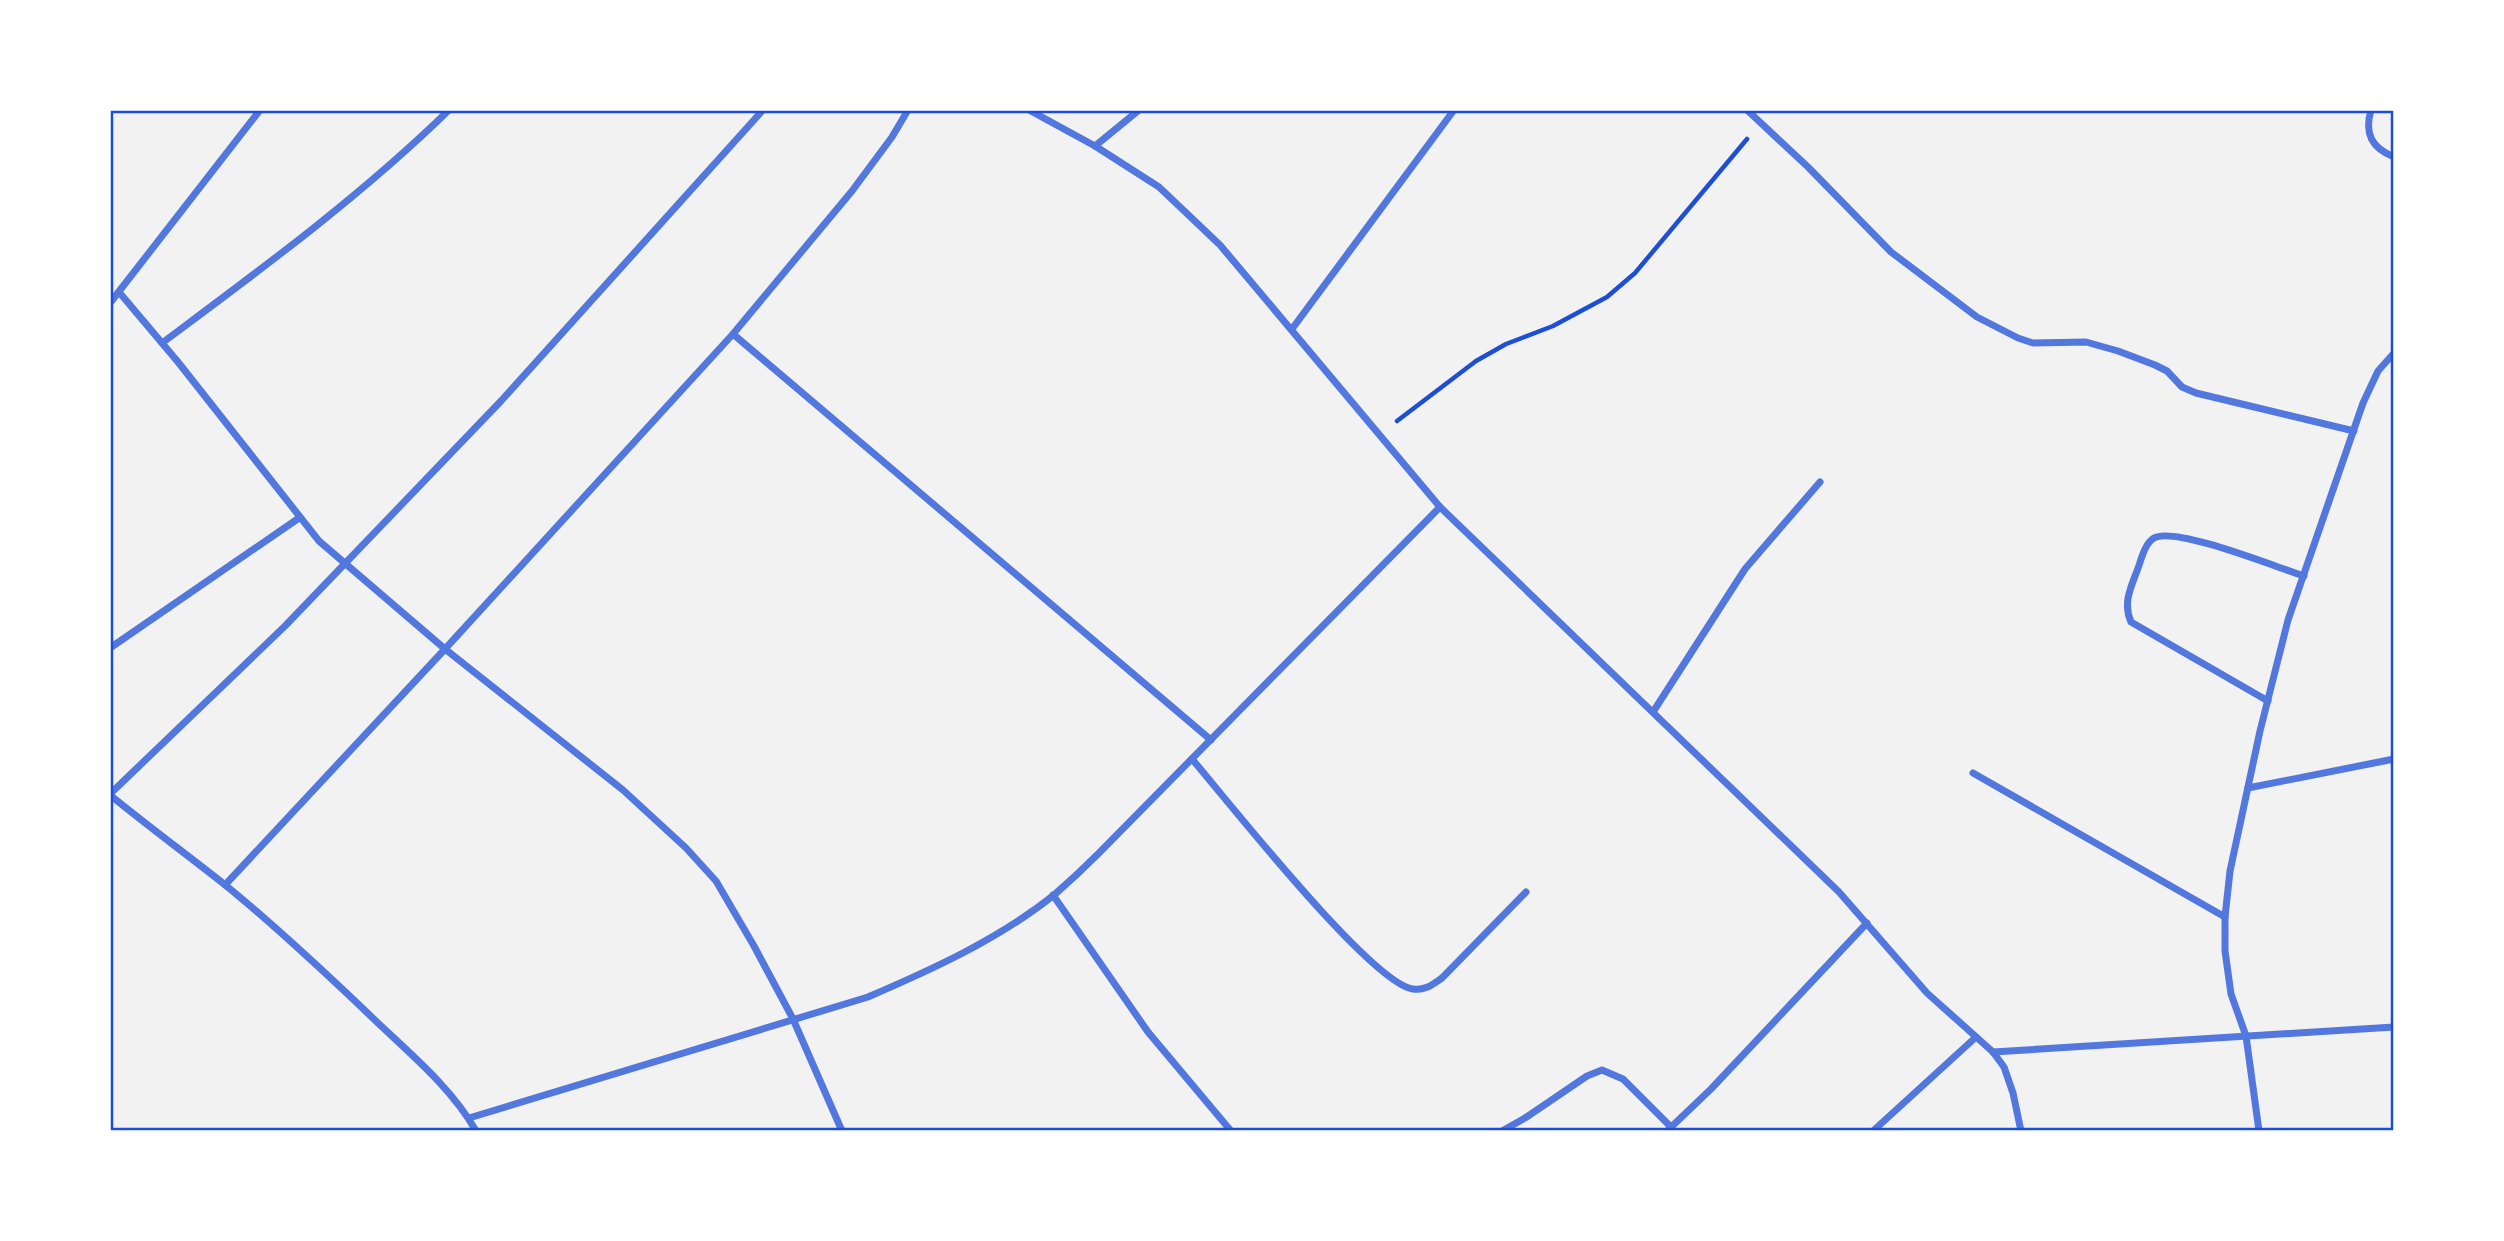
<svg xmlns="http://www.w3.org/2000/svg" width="2504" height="1241" font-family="Merriweather,serif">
	<rect width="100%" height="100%" fill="#f2f2f2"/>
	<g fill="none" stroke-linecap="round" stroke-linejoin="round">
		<path stroke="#1d4ed8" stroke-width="4.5" d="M 1397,421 L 1476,361 L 1506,344 L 1553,326 L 1607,297 L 1635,273 L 1747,139"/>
		<g stroke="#5277de" stroke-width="7">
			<path d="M 1029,110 L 1095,146 L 1159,187 L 1220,245 L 1440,507 L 1839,892 L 1927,993 L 1993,1052 L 2004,1067 L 2013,1093 L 2021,1131"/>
			<path d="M 1747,110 L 1808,167 L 1891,252 L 1977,317 L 2018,338 L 2033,343 L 2086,342 L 2118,351 L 2155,365 L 2167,371 L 2182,387 L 2196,393 L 2354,431"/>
			<path d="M 2371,110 C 2364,134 2372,148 2394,157"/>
			<path d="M 1095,146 L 1139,110"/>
			<path d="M 119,292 L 178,362 L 319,541 L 445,649 L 623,790 L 686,848 L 716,881 L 754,946 L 793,1019 L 842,1131"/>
			<path d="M 110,303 L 260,110"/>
			<path d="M 1292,329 L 1454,110"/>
			<path d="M 733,334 L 1211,740"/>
			<path d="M 162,343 C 260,270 361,196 449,110"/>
			<path d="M 110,648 L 299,518"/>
			<path d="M 2268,701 L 2131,622 C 2123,604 2130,589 2137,571 C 2141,561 2144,544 2154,538 C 2175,526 2278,568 2304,576"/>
			<path d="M 1653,712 L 1745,569 L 1820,482"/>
			<path d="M 1192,759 C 1227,800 1371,983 1413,989 C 1425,991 1433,984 1442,978 L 1526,892"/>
			<path d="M 1973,773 L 2225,917"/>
			<path d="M 2248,788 L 2394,759"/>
			<path d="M 110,794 L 285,626 L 501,401 L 763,110"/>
			<path d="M 110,795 C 148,826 186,854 224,884 C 278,928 329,976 379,1024 C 413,1056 453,1090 476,1131"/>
			<path d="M 225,885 L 445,649 L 733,334 L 852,191 L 892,137 L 908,110"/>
			<path d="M 1053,895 L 1148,1032 L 1231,1131"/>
			<path d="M 1993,1052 L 2394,1027"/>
			<path d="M 469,1118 L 868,997 C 933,969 999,939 1054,895 C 1069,882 1084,868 1098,854 L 1440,507"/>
			<path d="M 1502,1131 L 1525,1118 L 1587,1076 L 1602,1070 L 1623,1079 L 1671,1127"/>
			<path d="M 1667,1131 L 1711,1089 L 1867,923"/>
			<path d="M 1873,1131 L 1976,1037"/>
			<path d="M 2259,1131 L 2246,1036 L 2231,994 L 2225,951 L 2225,917 L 2230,871 L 2260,731 L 2288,620 L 2363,403 L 2378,371 L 2394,353"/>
		</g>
	</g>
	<rect width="2504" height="1241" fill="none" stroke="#ffffff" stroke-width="224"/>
	<rect x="112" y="112" width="2280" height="1017" fill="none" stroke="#1d4ed8" stroke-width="2.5"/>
</svg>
